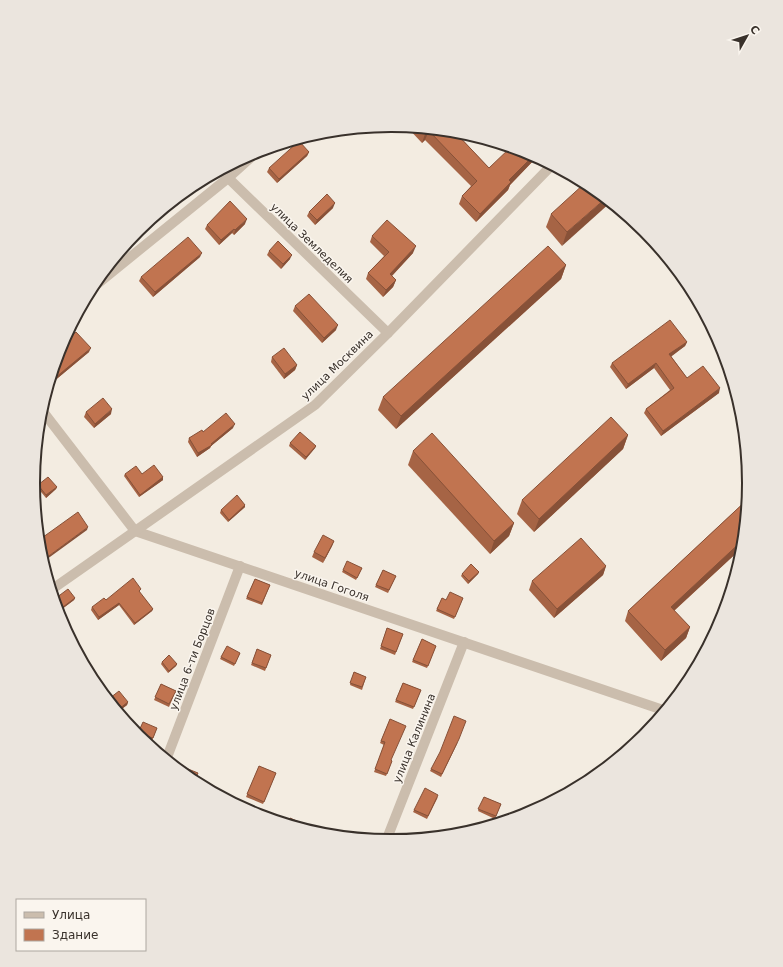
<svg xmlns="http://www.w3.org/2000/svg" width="783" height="967" font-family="'DejaVu Sans',sans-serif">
	<rect width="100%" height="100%" fill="#f3ece1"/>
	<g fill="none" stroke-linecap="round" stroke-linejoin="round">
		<g stroke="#cbbdad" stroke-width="10">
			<path d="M 220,170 L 388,333"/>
			<path d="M 91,289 L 228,178 L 258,151"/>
			<path d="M 41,409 L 135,531 L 666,711"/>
			<path d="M 51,590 L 315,405 L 388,333 L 552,165"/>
			<path d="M 166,760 L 240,566"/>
			<path d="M 386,841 L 464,642"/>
		</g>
	</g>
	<g fill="#a66445">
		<path d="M 406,126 L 454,131 L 489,168 L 534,160 L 510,185 L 508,190 L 476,222 L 459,204 L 462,196 L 471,186 L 425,140 L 422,143 Z"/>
		<path d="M 309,152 L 307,156 L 277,183 L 267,172 L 269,168 Z"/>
		<path d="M 591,186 L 562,246 L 546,227 L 551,214 Z"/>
		<path d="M 333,208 L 315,225 L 307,216 L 309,212 Z"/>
		<path d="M 245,224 L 234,235 L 232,233 L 219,245 L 205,229 L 207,225 Z"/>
		<path d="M 372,236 L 413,253 L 392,276 L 396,280 L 393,287 L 383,297 L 366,279 L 368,273 L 384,256 L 370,242 Z"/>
		<path d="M 269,251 L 290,259 L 281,269 L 267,255 Z"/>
		<path d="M 200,257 L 153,297 L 139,281 L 141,277 Z"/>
		<path d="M 566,265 L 561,279 L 396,429 L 378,410 L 383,397 Z"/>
		<path d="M 295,306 L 336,330 L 322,343 L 293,311 Z"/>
		<path d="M 687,342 L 685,346 L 671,356 L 687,378 L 719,393 L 661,436 L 644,413 L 646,409 L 670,390 L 654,368 L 626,389 L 610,367 L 612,363 Z"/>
		<path d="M 60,346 L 89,352 L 53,382 L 50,379 Z"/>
		<path d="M 272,357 L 297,365 L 295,370 L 284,379 L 271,362 Z"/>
		<path d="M 86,412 L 111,414 L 94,428 L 84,417 Z"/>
		<path d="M 233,428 L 211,446 L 210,448 L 197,457 L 188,442 L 189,438 L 203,432 Z"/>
		<path d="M 628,435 L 623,449 L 534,532 L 517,514 L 522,500 Z"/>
		<path d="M 290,443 L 316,446 L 315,448 L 305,460 L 289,446 Z"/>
		<path d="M 413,451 L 514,523 L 509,536 L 490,554 L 408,465 Z"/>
		<path d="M 125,474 L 142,474 L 163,477 L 163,480 L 139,497 L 124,476 Z"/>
		<path d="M 38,485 L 57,487 L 56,489 L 46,498 L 37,487 Z"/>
		<path d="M 749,498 L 744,546 L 674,611 L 690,627 L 686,638 L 661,661 L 625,621 L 628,611 Z"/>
		<path d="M 245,505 L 245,507 L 228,522 L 220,513 L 221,510 Z"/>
		<path d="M 334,541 L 332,546 L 323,563 L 312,557 L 314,552 Z"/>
		<path d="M 606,566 L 603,575 L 554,618 L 529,590 L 532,581 Z"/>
		<path d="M 362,568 L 356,580 L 342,572 L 343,570 Z"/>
		<path d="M 383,570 L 396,576 L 388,593 L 375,587 Z"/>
		<path d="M 479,572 L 478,574 L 468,584 L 461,576 L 462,574 Z"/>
		<path d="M 255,579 L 270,585 L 262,605 L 246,599 Z"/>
		<path d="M 141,589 L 139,592 L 153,609 L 152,611 L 134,625 L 119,605 L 98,620 L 91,610 L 92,607 L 106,600 Z"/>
		<path d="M 56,598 L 75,598 L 74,600 L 62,609 L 55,600 Z"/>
		<path d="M 442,598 L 446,600 L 463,598 L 454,619 L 436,611 Z"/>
		<path d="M 387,628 L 403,634 L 395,655 L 380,649 Z"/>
		<path d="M 422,639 L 436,646 L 427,668 L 412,662 Z"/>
		<path d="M 257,649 L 271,655 L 265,671 L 251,665 Z"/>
		<path d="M 240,653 L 234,666 L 220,659 L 221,657 Z"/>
		<path d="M 162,662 L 177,664 L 176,666 L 168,673 L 161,664 Z"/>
		<path d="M 354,672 L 366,677 L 362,690 L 350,685 Z"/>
		<path d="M 403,683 L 421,690 L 413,709 L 395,702 Z"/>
		<path d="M 161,684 L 176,691 L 169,707 L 154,700 Z"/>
		<path d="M 110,698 L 128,702 L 127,705 L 119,711 L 110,700 Z"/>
		<path d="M 390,719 L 391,761 L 392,761 L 386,776 L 374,772 L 384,745 L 380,743 Z"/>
		<path d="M 157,728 L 152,741 L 137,735 L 138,733 Z"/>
		<path d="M 458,742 L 441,777 L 430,771 L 431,769 Z"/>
		<path d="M 259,766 L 276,773 L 263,804 L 246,797 Z"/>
		<path d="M 438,797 L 427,819 L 413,812 L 414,810 Z"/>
		<path d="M 484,797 L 501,804 L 495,819 L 478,811 Z"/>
	</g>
	<g fill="#875138">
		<path d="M 429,131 L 425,140 L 422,143 L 425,134 Z"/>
		<path d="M 309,152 L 307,156 L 277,183 L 279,179 Z"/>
		<path d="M 534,155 L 536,156 L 534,160 L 510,185 L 508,190 L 476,222 L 480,214 L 509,180 Z"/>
		<path d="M 606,198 L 611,202 L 562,246 L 567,232 Z"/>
		<path d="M 335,203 L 333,208 L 315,225 L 317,220 Z"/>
		<path d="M 247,219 L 245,224 L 234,235 L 235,230 Z"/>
		<path d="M 234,229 L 232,233 L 219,245 L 221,240 Z"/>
		<path d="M 416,246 L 413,253 L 387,281 L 390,274 Z"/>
		<path d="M 202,253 L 200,257 L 153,297 L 155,292 Z"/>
		<path d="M 292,255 L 290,259 L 281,269 L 283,264 Z"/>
		<path d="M 566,265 L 561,279 L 396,429 L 401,416 Z"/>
		<path d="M 396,280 L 393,287 L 383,297 L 386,290 Z"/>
		<path d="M 338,325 L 336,330 L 322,343 L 324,338 Z"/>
		<path d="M 687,342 L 685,346 L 668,359 L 669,354 Z"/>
		<path d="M 91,348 L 89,352 L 53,382 L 55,378 Z"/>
		<path d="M 656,363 L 654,368 L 626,389 L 628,384 Z"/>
		<path d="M 297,365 L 295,370 L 284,379 L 285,374 Z"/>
		<path d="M 720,388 L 719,393 L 661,436 L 663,431 Z"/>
		<path d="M 112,409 L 111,414 L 94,428 L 95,424 Z"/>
		<path d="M 235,424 L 233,428 L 211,446 L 210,448 L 197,457 L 198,453 Z"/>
		<path d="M 628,435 L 623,449 L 534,532 L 539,519 Z"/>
		<path d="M 316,446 L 315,448 L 305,460 L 306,457 Z"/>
		<path d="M 163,477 L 163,480 L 139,497 L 140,495 Z"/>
		<path d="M 57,487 L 56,489 L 46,498 L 46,495 Z"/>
		<path d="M 245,505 L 245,507 L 228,522 L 229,520 Z"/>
		<path d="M 514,523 L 509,536 L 490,554 L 494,541 Z"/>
		<path d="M 88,527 L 87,530 L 43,562 L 42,561 Z"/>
		<path d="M 745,538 L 744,546 L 667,617 L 671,607 Z"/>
		<path d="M 334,541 L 332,546 L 323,563 L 325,558 Z"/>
		<path d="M 606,566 L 603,575 L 554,618 L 557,609 Z"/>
		<path d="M 479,572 L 478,574 L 468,584 L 469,581 Z"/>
		<path d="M 75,598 L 74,600 L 62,609 L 63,607 Z"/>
		<path d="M 119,603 L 119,605 L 98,620 L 99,617 Z"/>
		<path d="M 153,609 L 152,611 L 134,625 L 135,623 Z"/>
		<path d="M 690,627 L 686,638 L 661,661 L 665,650 Z"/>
		<path d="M 177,664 L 176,666 L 168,673 L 169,671 Z"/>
		<path d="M 128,702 L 127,705 L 119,711 L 119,709 Z"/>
	</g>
	<g fill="#c17450" stroke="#875138">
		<path d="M 419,128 L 454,131 L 489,168 L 511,147 L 529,152 L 534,155 L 509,180 L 511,182 L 480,214 L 462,196 L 477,181 L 429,131 L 425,134 Z"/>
		<path d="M 299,141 L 309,152 L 279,179 L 269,168 Z"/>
		<path d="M 585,183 L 591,186 L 606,198 L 567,232 L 551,214 Z"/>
		<path d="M 327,194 L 335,203 L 317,220 L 309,212 Z"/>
		<path d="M 230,201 L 247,219 L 235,230 L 234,229 L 221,240 L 207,225 Z"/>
		<path d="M 387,220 L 416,246 L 390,274 L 396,280 L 386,290 L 368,273 L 389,252 L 372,236 Z"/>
		<path d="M 188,237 L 202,253 L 155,292 L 141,277 Z"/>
		<path d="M 278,241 L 292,255 L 283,264 L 269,251 Z"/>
		<path d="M 548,246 L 566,265 L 401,416 L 383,397 Z"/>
		<path d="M 309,294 L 338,325 L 324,338 L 295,306 Z"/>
		<path d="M 670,320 L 687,342 L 669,354 L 687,378 L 703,366 L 720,388 L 663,431 L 646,409 L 674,388 L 656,363 L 628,384 L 612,363 Z"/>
		<path d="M 76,332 L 91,348 L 55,378 L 52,374 L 60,346 Z"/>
		<path d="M 284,348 L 297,365 L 285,374 L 272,357 Z"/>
		<path d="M 103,398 L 112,409 L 95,424 L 86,412 Z"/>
		<path d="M 226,413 L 235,424 L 211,444 L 212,445 L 198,453 L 189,438 L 202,430 L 203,432 Z"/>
		<path d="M 611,417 L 628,435 L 539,519 L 522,500 Z"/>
		<path d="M 300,432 L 316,446 L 306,457 L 290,443 Z"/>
		<path d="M 432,433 L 514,523 L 494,541 L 413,451 Z"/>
		<path d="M 154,465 L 163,477 L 140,495 L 125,474 L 136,466 L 142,474 Z"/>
		<path d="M 48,477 L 57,487 L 46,495 L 38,485 Z"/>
		<path d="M 237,495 L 245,505 L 229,520 L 221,510 Z"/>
		<path d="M 749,498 L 745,538 L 671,607 L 690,627 L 665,650 L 628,611 Z"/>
		<path d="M 78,512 L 88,527 L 42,561 L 40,553 L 39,540 Z"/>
		<path d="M 323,535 L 334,541 L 325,558 L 314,552 Z"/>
		<path d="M 581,538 L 606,566 L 557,609 L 532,581 Z"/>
		<path d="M 347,561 L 362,568 L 357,578 L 343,570 Z"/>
		<path d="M 471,564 L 479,572 L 469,581 L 462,574 Z"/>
		<path d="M 383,570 L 396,576 L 389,590 L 376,585 Z"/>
		<path d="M 133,578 L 141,589 L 139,591 L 153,609 L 135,623 L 119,603 L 99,617 L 92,607 L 104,598 L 106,600 Z"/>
		<path d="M 255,579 L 270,585 L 262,603 L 247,597 Z"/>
		<path d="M 68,589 L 75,598 L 63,607 L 56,598 Z"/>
		<path d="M 450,592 L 463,598 L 455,617 L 437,609 L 442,598 L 446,600 Z"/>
		<path d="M 387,628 L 403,634 L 396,652 L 381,646 Z"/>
		<path d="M 422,639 L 436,646 L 428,666 L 413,660 Z"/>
		<path d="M 227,646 L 240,653 L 235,664 L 221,657 Z"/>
		<path d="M 257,649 L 271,655 L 266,668 L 252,663 Z"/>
		<path d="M 169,655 L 177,664 L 169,671 L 162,662 Z"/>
		<path d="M 354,672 L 366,677 L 362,687 L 350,683 Z"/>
		<path d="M 403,683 L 421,690 L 414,707 L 396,700 Z"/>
		<path d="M 161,684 L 176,691 L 169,704 L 155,697 Z"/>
		<path d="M 119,691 L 128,702 L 119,709 L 110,698 Z"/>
		<path d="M 454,716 L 466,721 L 459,739 L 442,774 L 431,769 L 440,752 Z"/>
		<path d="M 390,719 L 406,726 L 391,760 L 392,761 L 387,774 L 375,769 L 385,742 L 381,741 Z"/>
		<path d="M 650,721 L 657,723 L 646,736 Z"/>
		<path d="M 143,722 L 157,728 L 153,738 L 138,733 Z"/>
		<path d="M 178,765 L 198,773 L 194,782 L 177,769 Z"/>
		<path d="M 259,766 L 276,773 L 264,802 L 247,794 Z"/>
		<path d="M 425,788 L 438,795 L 428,816 L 414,810 Z"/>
		<path d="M 484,797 L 501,804 L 496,816 L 478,809 Z"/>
		<path d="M 290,818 L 306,825 L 304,830 L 287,825 Z"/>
	</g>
	<g text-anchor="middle" stroke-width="3" stroke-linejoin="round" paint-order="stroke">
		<g font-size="11" fill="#39312b" stroke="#faf5ee">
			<text transform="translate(312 243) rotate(44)" y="4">улица Земледелия</text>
			<text transform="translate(337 365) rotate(-44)" y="4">улица Москвина</text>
			<text transform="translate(332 585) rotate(19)" y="4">улица Гоголя</text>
			<text transform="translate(192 659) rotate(-69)" y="4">улица 6-ти Борцов</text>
			<text transform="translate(414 738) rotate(-68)" y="4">улица Калинина</text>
		</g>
	</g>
	<path d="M0 0H783V967H0ZM40 483a351 351 0 1 1 702 0a351 351 0 1 1-702 0Z" fill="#ebe5de" fill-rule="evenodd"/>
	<path fill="none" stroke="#39312b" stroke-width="2" d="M40 483a351 351 0 1 1 702 0a351 351 0 1 1-702 0Z"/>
	<rect x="16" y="899" width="130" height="52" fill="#faf5ee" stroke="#ada7a0"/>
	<rect x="24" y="912" width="20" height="6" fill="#cbbdad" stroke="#ada7a0"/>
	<text x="52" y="919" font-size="12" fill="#39312b">Улица</text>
	<rect x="24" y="929" width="20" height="12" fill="#c17450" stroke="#ada7a0"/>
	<text x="52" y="939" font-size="12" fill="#39312b">Здание</text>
	<g transform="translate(747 36) rotate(51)" stroke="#faf5ee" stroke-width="3" paint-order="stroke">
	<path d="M0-3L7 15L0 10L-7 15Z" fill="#39312b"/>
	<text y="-6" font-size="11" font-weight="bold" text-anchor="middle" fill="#39312b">С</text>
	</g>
</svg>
